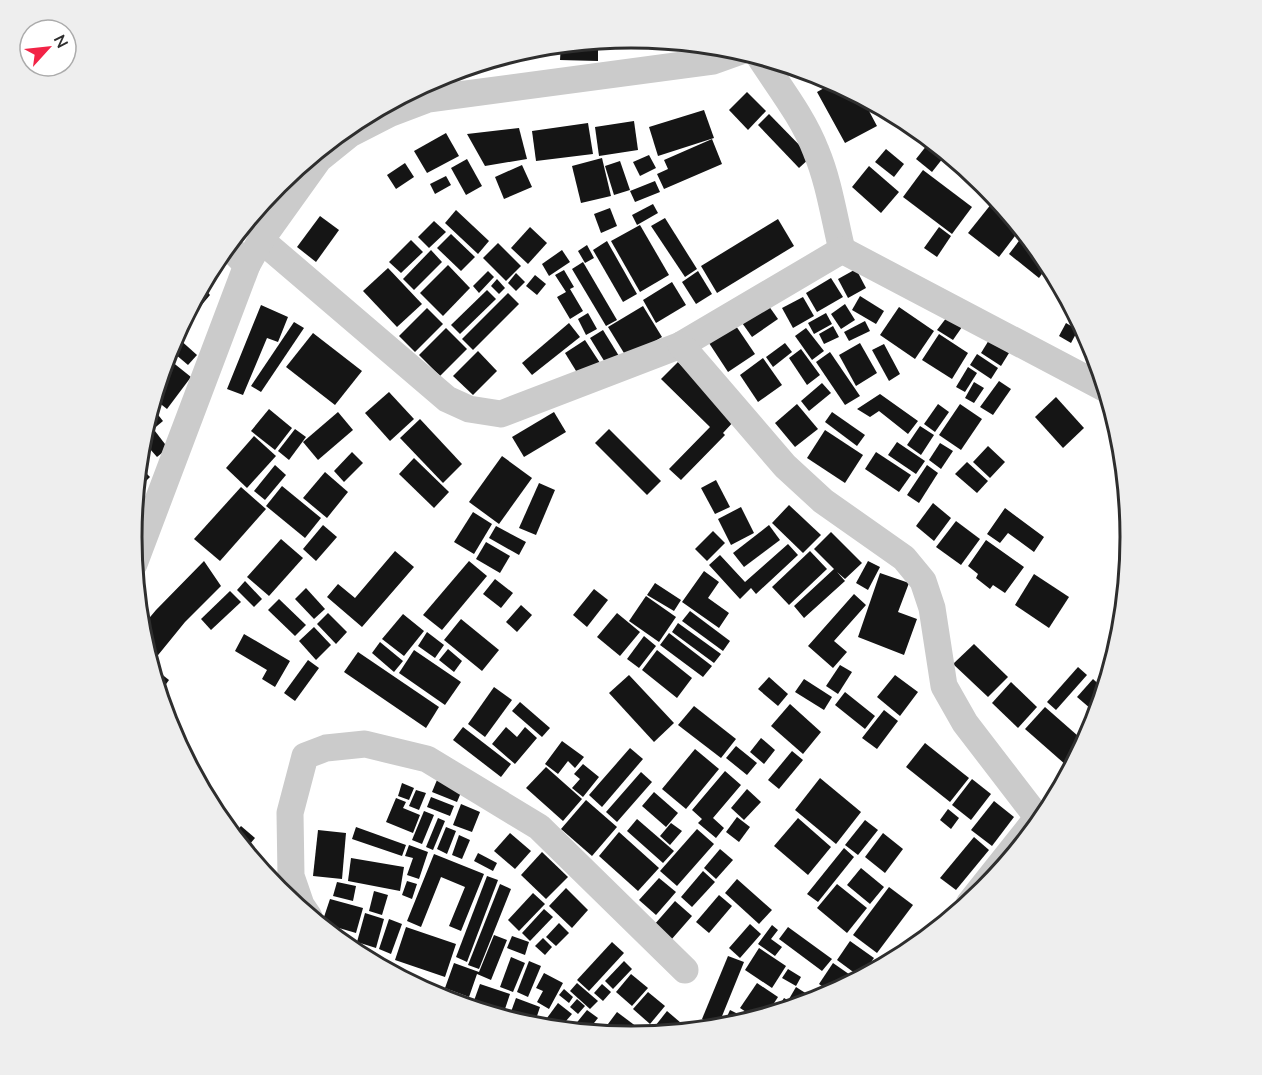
<svg xmlns="http://www.w3.org/2000/svg" width="1262" height="1075" font-family="Mulish,sans-serif">
	<rect width="100%" height="100%" fill="#fff"/>
	<g fill="#151515">
		<path d="M 598,41 L 598,61 L 560,60 L 561,44 Z"/>
		<path d="M 820,75 L 861,96 L 877,126 L 845,143 L 817,92 L 826,87 Z"/>
		<path d="M 747,92 L 766,111 L 748,130 L 729,110 Z"/>
		<path d="M 704,110 L 714,138 L 658,156 L 649,127 Z"/>
		<path d="M 887,110 L 901,117 L 896,123 L 884,114 Z"/>
		<path d="M 769,114 L 811,157 L 799,168 L 758,125 Z"/>
		<path d="M 634,121 L 638,150 L 599,156 L 595,127 Z"/>
		<path d="M 588,123 L 593,154 L 536,161 L 532,131 Z"/>
		<path d="M 519,128 L 527,159 L 485,166 L 467,134 Z"/>
		<path d="M 446,133 L 459,156 L 427,173 L 414,151 Z"/>
		<path d="M 712,139 L 722,164 L 664,189 L 657,174 L 668,169 L 664,160 Z"/>
		<path d="M 931,140 L 947,153 L 932,172 L 916,159 Z"/>
		<path d="M 886,149 L 904,164 L 894,177 L 875,162 Z"/>
		<path d="M 649,155 L 656,168 L 640,176 L 633,162 Z"/>
		<path d="M 602,158 L 611,196 L 581,203 L 572,166 Z"/>
		<path d="M 467,159 L 482,186 L 466,195 L 451,168 Z"/>
		<path d="M 620,161 L 630,190 L 614,195 L 605,166 Z"/>
		<path d="M 405,163 L 414,177 L 396,189 L 387,175 Z"/>
		<path d="M 522,165 L 532,187 L 504,199 L 495,177 Z"/>
		<path d="M 869,166 L 899,192 L 881,213 L 852,187 Z"/>
		<path d="M 923,170 L 972,207 L 952,234 L 903,197 Z"/>
		<path d="M 446,176 L 451,185 L 435,194 L 430,184 Z"/>
		<path d="M 655,181 L 660,192 L 635,202 L 630,191 Z"/>
		<path d="M 992,203 L 1013,219 L 1021,228 L 999,257 L 968,233 Z"/>
		<path d="M 653,204 L 658,213 L 637,225 L 632,215 Z"/>
		<path d="M 610,208 L 617,226 L 601,233 L 594,214 Z"/>
		<path d="M 456,210 L 489,241 L 478,254 L 445,223 Z"/>
		<path d="M 320,216 L 339,230 L 316,262 L 297,247 Z"/>
		<path d="M 665,218 L 697,269 L 685,277 L 651,226 Z"/>
		<path d="M 778,219 L 794,246 L 717,293 L 701,266 Z"/>
		<path d="M 434,221 L 446,232 L 429,248 L 418,237 Z"/>
		<path d="M 640,225 L 669,275 L 640,292 L 611,241 Z"/>
		<path d="M 530,227 L 547,243 L 528,264 L 511,248 Z"/>
		<path d="M 939,227 L 951,236 L 937,257 L 924,248 Z"/>
		<path d="M 1025,233 L 1049,264 L 1039,278 L 1009,254 Z"/>
		<path d="M 451,234 L 475,257 L 461,271 L 437,248 Z"/>
		<path d="M 411,240 L 423,252 L 401,273 L 389,262 Z"/>
		<path d="M 607,241 L 637,294 L 623,302 L 593,250 Z"/>
		<path d="M 498,243 L 521,266 L 506,281 L 483,258 Z"/>
		<path d="M 587,245 L 594,258 L 585,263 L 578,251 Z"/>
		<path d="M 431,250 L 442,262 L 414,290 L 403,279 Z"/>
		<path d="M 562,250 L 570,262 L 549,276 L 542,264 Z"/>
		<path d="M 583,262 L 617,320 L 606,326 L 572,269 Z"/>
		<path d="M 448,265 L 470,288 L 443,316 L 420,293 Z"/>
		<path d="M 388,268 L 422,304 L 397,327 L 363,291 Z"/>
		<path d="M 856,269 L 866,288 L 848,298 L 838,279 Z"/>
		<path d="M 564,270 L 574,287 L 570,289 L 583,311 L 570,319 L 557,297 L 566,292 L 555,275 Z"/>
		<path d="M 488,271 L 494,277 L 479,293 L 473,286 Z"/>
		<path d="M 698,271 L 712,294 L 696,304 L 682,282 Z"/>
		<path d="M 516,273 L 525,282 L 516,291 L 508,283 Z"/>
		<path d="M 535,275 L 546,284 L 537,295 L 526,286 Z"/>
		<path d="M 831,278 L 843,297 L 817,312 L 806,293 Z"/>
		<path d="M 497,279 L 505,288 L 499,294 L 491,286 Z"/>
		<path d="M 672,282 L 686,305 L 656,323 L 643,300 Z"/>
		<path d="M 202,285 L 210,295 L 183,327 L 181,324 Z"/>
		<path d="M 487,290 L 496,299 L 460,334 L 451,325 Z"/>
		<path d="M 508,293 L 519,304 L 473,350 L 462,339 Z"/>
		<path d="M 860,296 L 884,311 L 876,324 L 852,310 Z"/>
		<path d="M 803,297 L 814,316 L 793,328 L 782,308 Z"/>
		<path d="M 766,302 L 778,319 L 752,337 L 740,320 Z"/>
		<path d="M 845,304 L 855,320 L 841,329 L 831,314 Z"/>
		<path d="M 261,305 L 288,317 L 278,342 L 267,338 L 243,395 L 227,389 Z"/>
		<path d="M 643,306 L 662,337 L 627,358 L 608,327 Z"/>
		<path d="M 899,307 L 934,331 L 915,359 L 880,335 Z"/>
		<path d="M 427,308 L 443,324 L 415,352 L 399,336 Z"/>
		<path d="M 588,313 L 597,329 L 586,335 L 578,319 Z"/>
		<path d="M 826,313 L 832,324 L 814,334 L 808,323 Z"/>
		<path d="M 947,317 L 962,327 L 953,340 L 937,330 Z"/>
		<path d="M 865,321 L 870,331 L 849,341 L 844,332 Z"/>
		<path d="M 294,322 L 304,328 L 261,392 L 251,386 Z"/>
		<path d="M 569,323 L 580,337 L 532,375 L 522,363 Z"/>
		<path d="M 734,323 L 755,354 L 728,372 L 707,340 Z"/>
		<path d="M 1066,323 L 1078,330 L 1071,343 L 1059,336 Z"/>
		<path d="M 833,326 L 839,337 L 824,344 L 819,334 Z"/>
		<path d="M 446,328 L 467,349 L 440,376 L 419,355 Z"/>
		<path d="M 806,328 L 824,351 L 812,360 L 795,336 Z"/>
		<path d="M 603,330 L 619,356 L 606,364 L 590,338 Z"/>
		<path d="M 313,333 L 362,371 L 335,405 L 286,367 Z"/>
		<path d="M 939,334 L 968,353 L 952,379 L 922,360 Z"/>
		<path d="M 178,338 L 197,355 L 188,365 L 168,348 Z"/>
		<path d="M 585,340 L 602,366 L 581,379 L 565,353 Z"/>
		<path d="M 989,340 L 1009,353 L 1001,366 L 981,353 Z"/>
		<path d="M 785,343 L 792,352 L 773,367 L 766,357 Z"/>
		<path d="M 860,343 L 877,373 L 856,386 L 839,355 Z"/>
		<path d="M 884,344 L 900,374 L 889,381 L 872,350 Z"/>
		<path d="M 801,349 L 820,375 L 807,385 L 789,358 Z"/>
		<path d="M 478,351 L 497,371 L 473,395 L 453,376 Z"/>
		<path d="M 830,352 L 860,396 L 845,405 L 816,362 Z"/>
		<path d="M 977,354 L 998,368 L 991,379 L 970,365 Z"/>
		<path d="M 166,357 L 191,377 L 167,409 L 153,398 Z"/>
		<path d="M 763,358 L 782,385 L 758,402 L 740,375 Z"/>
		<path d="M 678,362 L 736,419 L 723,433 L 725,435 L 681,480 L 669,469 L 710,427 L 661,379 Z"/>
		<path d="M 968,367 L 977,373 L 965,392 L 956,387 Z"/>
		<path d="M 999,381 L 1011,389 L 993,415 L 980,407 Z"/>
		<path d="M 974,382 L 984,388 L 974,403 L 965,398 Z"/>
		<path d="M 822,383 L 831,393 L 809,411 L 801,401 Z"/>
		<path d="M 389,392 L 414,419 L 390,441 L 365,413 Z"/>
		<path d="M 880,394 L 918,421 L 908,434 L 879,411 L 870,417 L 857,409 Z"/>
		<path d="M 1056,397 L 1084,428 L 1063,448 L 1035,417 Z"/>
		<path d="M 797,404 L 818,429 L 795,447 L 775,423 Z"/>
		<path d="M 938,404 L 949,412 L 935,432 L 924,424 Z"/>
		<path d="M 960,404 L 982,419 L 961,450 L 939,435 Z"/>
		<path d="M 151,406 L 163,421 L 151,431 L 145,424 Z"/>
		<path d="M 269,409 L 292,428 L 275,450 L 251,431 Z"/>
		<path d="M 338,412 L 353,430 L 318,460 L 303,442 Z"/>
		<path d="M 554,412 L 566,432 L 524,457 L 512,437 Z"/>
		<path d="M 832,412 L 865,435 L 857,446 L 825,422 Z"/>
		<path d="M 420,419 L 462,464 L 443,483 L 400,438 Z"/>
		<path d="M 920,426 L 934,435 L 921,455 L 907,445 Z"/>
		<path d="M 295,429 L 306,437 L 289,460 L 278,451 Z"/>
		<path d="M 609,429 L 661,481 L 647,495 L 595,443 Z"/>
		<path d="M 825,430 L 863,455 L 845,483 L 807,458 Z"/>
		<path d="M 155,431 L 168,448 L 157,457 L 143,441 Z"/>
		<path d="M 254,436 L 276,456 L 247,488 L 226,468 Z"/>
		<path d="M 897,442 L 925,461 L 916,474 L 888,455 Z"/>
		<path d="M 940,443 L 953,451 L 941,469 L 929,460 Z"/>
		<path d="M 988,446 L 1005,462 L 990,478 L 973,462 Z"/>
		<path d="M 352,452 L 363,463 L 344,482 L 334,471 Z"/>
		<path d="M 876,452 L 911,475 L 899,492 L 865,469 Z"/>
		<path d="M 502,456 L 532,478 L 499,524 L 469,502 Z"/>
		<path d="M 414,458 L 449,492 L 434,508 L 399,474 Z"/>
		<path d="M 967,462 L 988,481 L 977,493 L 955,474 Z"/>
		<path d="M 138,465 L 150,477 L 136,491 Z"/>
		<path d="M 275,465 L 286,475 L 265,500 L 254,491 Z"/>
		<path d="M 927,465 L 938,473 L 919,503 L 907,495 Z"/>
		<path d="M 325,472 L 348,492 L 327,518 L 303,498 Z"/>
		<path d="M 716,480 L 730,507 L 715,514 L 701,488 Z"/>
		<path d="M 539,483 L 555,490 L 536,535 L 519,528 Z"/>
		<path d="M 282,486 L 321,518 L 305,538 L 266,506 Z"/>
		<path d="M 241,487 L 266,509 L 220,561 L 194,539 Z"/>
		<path d="M 933,503 L 951,518 L 934,541 L 916,526 Z"/>
		<path d="M 789,505 L 821,535 L 803,553 L 772,523 Z"/>
		<path d="M 741,507 L 754,533 L 731,545 L 718,519 Z"/>
		<path d="M 1005,508 L 1044,537 L 1034,552 L 1008,533 L 1000,543 L 987,534 Z"/>
		<path d="M 473,512 L 492,524 L 474,554 L 454,542 Z"/>
		<path d="M 956,521 L 980,539 L 961,565 L 936,547 Z"/>
		<path d="M 323,525 L 337,537 L 316,561 L 303,549 Z"/>
		<path d="M 769,525 L 780,540 L 744,567 L 733,553 Z"/>
		<path d="M 496,526 L 526,542 L 519,555 L 489,538 Z"/>
		<path d="M 713,531 L 725,543 L 707,561 L 695,549 Z"/>
		<path d="M 831,532 L 862,563 L 845,579 L 837,572 L 845,581 L 804,618 L 794,606 L 834,569 L 814,549 Z"/>
		<path d="M 281,539 L 303,558 L 269,596 L 247,577 Z"/>
		<path d="M 986,540 L 1024,567 L 1005,593 L 993,585 L 990,589 L 976,578 L 978,574 L 968,566 Z"/>
		<path d="M 486,542 L 510,556 L 500,573 L 476,559 Z"/>
		<path d="M 788,544 L 798,555 L 756,594 L 751,588 L 740,599 L 709,565 L 720,555 L 745,582 Z"/>
		<path d="M 395,551 L 414,567 L 362,627 L 327,597 L 338,584 L 355,598 Z"/>
		<path d="M 810,551 L 827,569 L 789,605 L 772,587 Z"/>
		<path d="M 204,561 L 221,586 L 185,622 L 150,665 L 140,629 L 156,610 Z"/>
		<path d="M 469,561 L 487,576 L 442,630 L 423,615 Z"/>
		<path d="M 868,561 L 880,567 L 868,590 L 856,583 Z"/>
		<path d="M 704,571 L 719,582 L 708,598 L 729,613 L 719,628 L 682,602 Z"/>
		<path d="M 880,573 L 909,583 L 898,612 L 917,619 L 904,655 L 858,637 Z"/>
		<path d="M 1034,574 L 1069,597 L 1049,628 L 1015,605 Z"/>
		<path d="M 495,579 L 513,593 L 501,608 L 483,594 Z"/>
		<path d="M 245,581 L 262,599 L 254,607 L 237,590 Z"/>
		<path d="M 655,583 L 681,600 L 674,611 L 647,595 Z"/>
		<path d="M 306,588 L 325,609 L 314,619 L 295,599 Z"/>
		<path d="M 594,589 L 608,600 L 587,627 L 573,615 Z"/>
		<path d="M 230,591 L 241,602 L 211,630 L 201,619 Z"/>
		<path d="M 854,594 L 866,605 L 834,641 L 847,652 L 833,668 L 808,646 Z"/>
		<path d="M 646,596 L 676,617 L 659,642 L 629,621 Z"/>
		<path d="M 279,599 L 306,625 L 295,636 L 268,610 Z"/>
		<path d="M 521,605 L 532,615 L 517,632 L 506,622 Z"/>
		<path d="M 690,611 L 730,641 L 723,651 L 682,621 Z"/>
		<path d="M 328,613 L 347,632 L 336,644 L 317,624 Z"/>
		<path d="M 617,613 L 640,632 L 620,656 L 597,637 Z"/>
		<path d="M 403,614 L 424,631 L 404,656 L 382,639 Z"/>
		<path d="M 461,619 L 499,650 L 482,671 L 444,640 Z"/>
		<path d="M 678,623 L 721,654 L 714,663 L 672,632 Z"/>
		<path d="M 314,627 L 331,645 L 316,660 L 299,641 Z"/>
		<path d="M 427,632 L 444,645 L 435,658 L 418,646 Z"/>
		<path d="M 669,633 L 712,666 L 703,677 L 660,645 Z"/>
		<path d="M 244,634 L 290,661 L 275,687 L 262,679 L 267,670 L 235,651 Z"/>
		<path d="M 644,636 L 656,646 L 639,668 L 627,659 Z"/>
		<path d="M 380,642 L 403,661 L 394,672 L 372,653 Z"/>
		<path d="M 974,644 L 1008,677 L 988,697 L 953,664 Z"/>
		<path d="M 448,649 L 462,661 L 454,672 L 439,660 Z"/>
		<path d="M 414,650 L 461,682 L 445,705 L 399,673 Z"/>
		<path d="M 657,650 L 692,678 L 677,698 L 642,670 Z"/>
		<path d="M 358,652 L 439,707 L 426,728 L 344,672 Z"/>
		<path d="M 308,660 L 319,668 L 295,701 L 284,693 Z"/>
		<path d="M 150,665 L 169,680 L 159,694 L 157,689 Z"/>
		<path d="M 840,665 L 852,672 L 838,694 L 826,686 Z"/>
		<path d="M 1078,667 L 1087,675 L 1056,710 L 1047,702 Z"/>
		<path d="M 629,675 L 674,723 L 654,742 L 609,693 Z"/>
		<path d="M 895,675 L 918,692 L 900,716 L 877,697 Z"/>
		<path d="M 769,677 L 788,694 L 778,706 L 758,689 Z"/>
		<path d="M 804,679 L 832,697 L 824,710 L 795,692 Z"/>
		<path d="M 1093,679 L 1105,690 L 1103,697 L 1091,709 L 1077,697 Z"/>
		<path d="M 1011,682 L 1037,707 L 1018,728 L 992,703 Z"/>
		<path d="M 494,687 L 512,700 L 485,737 L 468,724 Z"/>
		<path d="M 845,692 L 875,716 L 865,729 L 835,705 Z"/>
		<path d="M 520,702 L 550,728 L 542,737 L 512,711 Z"/>
		<path d="M 790,704 L 821,732 L 803,754 L 771,726 Z"/>
		<path d="M 694,706 L 736,739 L 721,758 L 678,725 Z"/>
		<path d="M 1045,707 L 1086,743 L 1066,765 L 1025,729 Z"/>
		<path d="M 884,710 L 898,721 L 877,749 L 862,738 Z"/>
		<path d="M 1098,712 L 1093,729 L 1089,736 L 1081,728 Z"/>
		<path d="M 463,727 L 511,764 L 501,777 L 453,740 Z"/>
		<path d="M 506,727 L 517,737 L 525,727 L 537,738 L 515,764 L 492,744 Z"/>
		<path d="M 761,738 L 775,750 L 764,764 L 750,752 Z"/>
		<path d="M 562,741 L 584,757 L 575,768 L 568,761 L 558,774 L 545,764 Z"/>
		<path d="M 925,743 L 969,778 L 950,802 L 906,767 Z"/>
		<path d="M 736,746 L 757,763 L 747,775 L 726,758 Z"/>
		<path d="M 630,748 L 643,759 L 602,807 L 589,795 Z"/>
		<path d="M 695,749 L 719,769 L 686,809 L 662,789 Z"/>
		<path d="M 792,751 L 803,760 L 779,789 L 768,780 Z"/>
		<path d="M 583,764 L 599,777 L 583,797 L 572,788 L 580,779 L 574,774 Z"/>
		<path d="M 546,767 L 582,799 L 563,821 L 526,788 Z"/>
		<path d="M 725,771 L 741,785 L 713,818 L 724,828 L 716,838 L 698,823 L 702,819 L 692,810 Z"/>
		<path d="M 641,772 L 652,782 L 617,822 L 606,812 Z"/>
		<path d="M 820,778 L 861,812 L 836,844 L 795,810 Z"/>
		<path d="M 972,779 L 991,794 L 971,820 L 952,805 Z"/>
		<path d="M 1063,779 L 1065,781 L 1056,797 L 1050,790 Z"/>
		<path d="M 437,780 L 462,790 L 457,802 L 432,792 Z"/>
		<path d="M 402,783 L 414,788 L 409,800 L 398,796 Z"/>
		<path d="M 747,789 L 761,802 L 744,820 L 731,808 Z"/>
		<path d="M 416,790 L 426,793 L 419,810 L 409,806 Z"/>
		<path d="M 654,792 L 678,813 L 666,827 L 642,806 Z"/>
		<path d="M 431,797 L 454,806 L 450,816 L 427,807 Z"/>
		<path d="M 396,798 L 406,802 L 403,808 L 420,815 L 413,833 L 386,822 Z"/>
		<path d="M 586,800 L 617,827 L 592,856 L 561,829 Z"/>
		<path d="M 994,801 L 1014,817 L 992,846 L 971,830 Z"/>
		<path d="M 461,804 L 480,812 L 472,832 L 453,825 Z"/>
		<path d="M 948,809 L 959,818 L 951,829 L 940,820 Z"/>
		<path d="M 424,811 L 434,815 L 422,844 L 412,840 Z"/>
		<path d="M 737,817 L 750,827 L 739,842 L 726,832 Z"/>
		<path d="M 438,818 L 445,821 L 433,850 L 426,847 Z"/>
		<path d="M 798,818 L 831,847 L 808,875 L 774,846 Z"/>
		<path d="M 637,819 L 674,851 L 663,863 L 627,831 Z"/>
		<path d="M 865,820 L 878,830 L 858,855 L 845,845 Z"/>
		<path d="M 671,823 L 682,831 L 670,845 L 660,836 Z"/>
		<path d="M 241,826 L 255,838 L 244,851 L 232,836 Z"/>
		<path d="M 356,827 L 406,845 L 402,856 L 352,839 Z"/>
		<path d="M 446,827 L 456,831 L 447,854 L 437,849 Z"/>
		<path d="M 697,829 L 714,844 L 677,886 L 660,871 Z"/>
		<path d="M 318,830 L 346,833 L 342,879 L 313,876 Z"/>
		<path d="M 619,832 L 659,868 L 638,891 L 599,856 Z"/>
		<path d="M 510,833 L 531,851 L 515,869 L 494,851 Z"/>
		<path d="M 883,833 L 903,849 L 885,873 L 865,857 Z"/>
		<path d="M 459,835 L 470,840 L 462,859 L 452,855 Z"/>
		<path d="M 974,837 L 989,850 L 956,890 L 940,878 Z"/>
		<path d="M 409,845 L 428,852 L 419,879 L 407,875 L 413,858 L 405,856 Z"/>
		<path d="M 844,848 L 854,857 L 818,902 L 807,894 Z"/>
		<path d="M 720,849 L 733,860 L 716,879 L 704,868 Z"/>
		<path d="M 542,852 L 568,877 L 546,899 L 521,875 Z"/>
		<path d="M 478,853 L 497,863 L 493,871 L 474,861 Z"/>
		<path d="M 434,854 L 484,874 L 461,931 L 449,926 L 465,887 L 441,877 L 421,927 L 407,921 Z"/>
		<path d="M 351,858 L 404,867 L 400,891 L 348,881 Z"/>
		<path d="M 861,868 L 884,887 L 870,904 L 847,885 Z"/>
		<path d="M 703,871 L 715,882 L 692,907 L 681,897 Z"/>
		<path d="M 487,876 L 498,880 L 467,962 L 456,957 Z"/>
		<path d="M 659,878 L 676,892 L 656,915 L 639,900 Z"/>
		<path d="M 737,879 L 772,910 L 759,924 L 725,893 Z"/>
		<path d="M 407,881 L 417,884 L 412,899 L 402,895 Z"/>
		<path d="M 337,882 L 356,886 L 353,901 L 333,896 Z"/>
		<path d="M 500,884 L 511,889 L 479,969 L 468,965 Z"/>
		<path d="M 837,884 L 867,908 L 847,933 L 817,908 Z"/>
		<path d="M 889,887 L 913,905 L 877,953 L 853,935 Z"/>
		<path d="M 566,888 L 588,910 L 572,928 L 549,906 Z"/>
		<path d="M 374,891 L 388,895 L 382,915 L 369,911 Z"/>
		<path d="M 533,893 L 545,904 L 519,931 L 508,920 Z"/>
		<path d="M 719,895 L 732,906 L 709,933 L 696,922 Z"/>
		<path d="M 330,899 L 363,908 L 356,933 L 322,923 Z"/>
		<path d="M 675,901 L 692,916 L 671,940 L 654,925 Z"/>
		<path d="M 544,909 L 553,917 L 530,941 L 522,933 Z"/>
		<path d="M 365,913 L 384,919 L 376,948 L 357,942 Z"/>
		<path d="M 389,919 L 402,924 L 391,954 L 379,949 Z"/>
		<path d="M 559,923 L 569,933 L 556,946 L 546,937 Z"/>
		<path d="M 750,924 L 761,934 L 740,958 L 729,948 Z"/>
		<path d="M 772,925 L 778,930 L 771,939 L 782,947 L 775,956 L 758,944 Z"/>
		<path d="M 406,927 L 456,944 L 445,977 L 395,960 Z"/>
		<path d="M 788,927 L 832,959 L 822,971 L 779,939 Z"/>
		<path d="M 494,935 L 507,940 L 491,980 L 477,974 L 469,997 L 445,988 L 454,963 L 479,972 Z"/>
		<path d="M 512,936 L 529,942 L 525,955 L 507,948 Z"/>
		<path d="M 543,938 L 552,947 L 545,955 L 535,946 Z"/>
		<path d="M 850,941 L 874,958 L 860,977 L 837,960 Z"/>
		<path d="M 612,942 L 624,953 L 589,991 L 577,980 Z"/>
		<path d="M 759,948 L 786,966 L 772,988 L 745,970 Z"/>
		<path d="M 728,956 L 744,962 L 718,1026 L 702,1019 Z"/>
		<path d="M 511,957 L 525,963 L 513,992 L 500,987 Z"/>
		<path d="M 529,961 L 541,966 L 528,997 L 517,992 Z"/>
		<path d="M 624,961 L 632,969 L 613,989 L 605,981 Z"/>
		<path d="M 833,963 L 856,979 L 854,982 L 833,994 L 819,984 Z"/>
		<path d="M 788,969 L 801,977 L 796,986 L 782,978 Z"/>
		<path d="M 544,973 L 563,983 L 549,1009 L 537,1002 L 543,991 L 536,988 Z"/>
		<path d="M 631,974 L 648,988 L 632,1006 L 616,992 Z"/>
		<path d="M 577,983 L 598,1001 L 590,1009 L 570,991 Z"/>
		<path d="M 757,983 L 778,997 L 765,1017 L 757,1019 L 740,1008 Z"/>
		<path d="M 480,984 L 510,994 L 502,1018 L 471,1009 Z"/>
		<path d="M 602,984 L 611,992 L 603,1001 L 594,993 Z"/>
		<path d="M 796,987 L 807,994 L 800,1005 L 789,999 Z"/>
		<path d="M 564,989 L 573,997 L 569,1003 L 559,995 Z"/>
		<path d="M 820,989 L 830,995 L 811,1003 Z"/>
		<path d="M 648,992 L 665,1006 L 650,1024 L 633,1009 Z"/>
		<path d="M 516,998 L 540,1007 L 533,1028 L 508,1020 Z"/>
		<path d="M 784,998 L 796,1005 L 794,1008 L 786,1010 L 779,1006 Z"/>
		<path d="M 577,999 L 585,1006 L 578,1014 L 570,1007 Z"/>
		<path d="M 558,1003 L 572,1014 L 560,1028 L 547,1018 Z"/>
		<path d="M 587,1010 L 598,1018 L 586,1033 L 570,1031 Z"/>
		<path d="M 730,1010 L 752,1021 L 734,1026 L 725,1021 Z"/>
		<path d="M 667,1011 L 681,1023 L 673,1033 L 658,1035 L 652,1030 Z"/>
		<path d="M 617,1012 L 645,1033 L 643,1036 L 626,1037 L 608,1024 Z"/>
	</g>
	<g fill="none" stroke-linecap="round" stroke-linejoin="round">
		<g stroke="#cbcbcb" stroke-width="27">
			<path d="M 759,56 C 779,87 803,117 816,151 C 829,182 834,217 842,250"/>
			<path d="M 261,240 L 447,399 L 469,409 L 501,414 L 681,345 L 842,250 L 1106,389"/>
			<path d="M 227,245 L 247,265"/>
			<path d="M 681,345 L 785,466 L 823,501 L 904,558 L 923,581 L 932,608 L 944,686 L 965,723 L 1041,822"/>
			<path d="M 134,564 L 247,265 L 261,240 L 319,159 L 350,134 L 391,113 L 428,99 L 713,61 L 741,51"/>
			<path d="M 969,904 L 1038,817"/>
			<path d="M 309,917 L 301,905 L 291,876 L 290,813 L 305,756 L 326,748 L 365,744 L 427,759 L 539,827 L 685,970"/>
		</g>
	</g>
	<path d="M0 0H1262V1075H0ZM142 537a489 489 0 1 1 978 0a489 489 0 1 1-978 0Z" fill="#eee" fill-rule="evenodd"/>
	<path fill="none" stroke="#2e2e2e" stroke-width="3" d="M142 537a489 489 0 1 1 978 0a489 489 0 1 1-978 0Z"/>
	<g transform="translate(48 48) rotate(63)"><circle r="28" fill="#ffffff" stroke="#ababab" stroke-width="1.5"/>
	<path d="M0-4.5L10 22L0 15L-10 22Z" fill="#f22346"/>
	<text y="-9" font-size="16" font-weight="bold" text-anchor="middle" fill="#2e2e2e">N</text>
	</g>
</svg>
